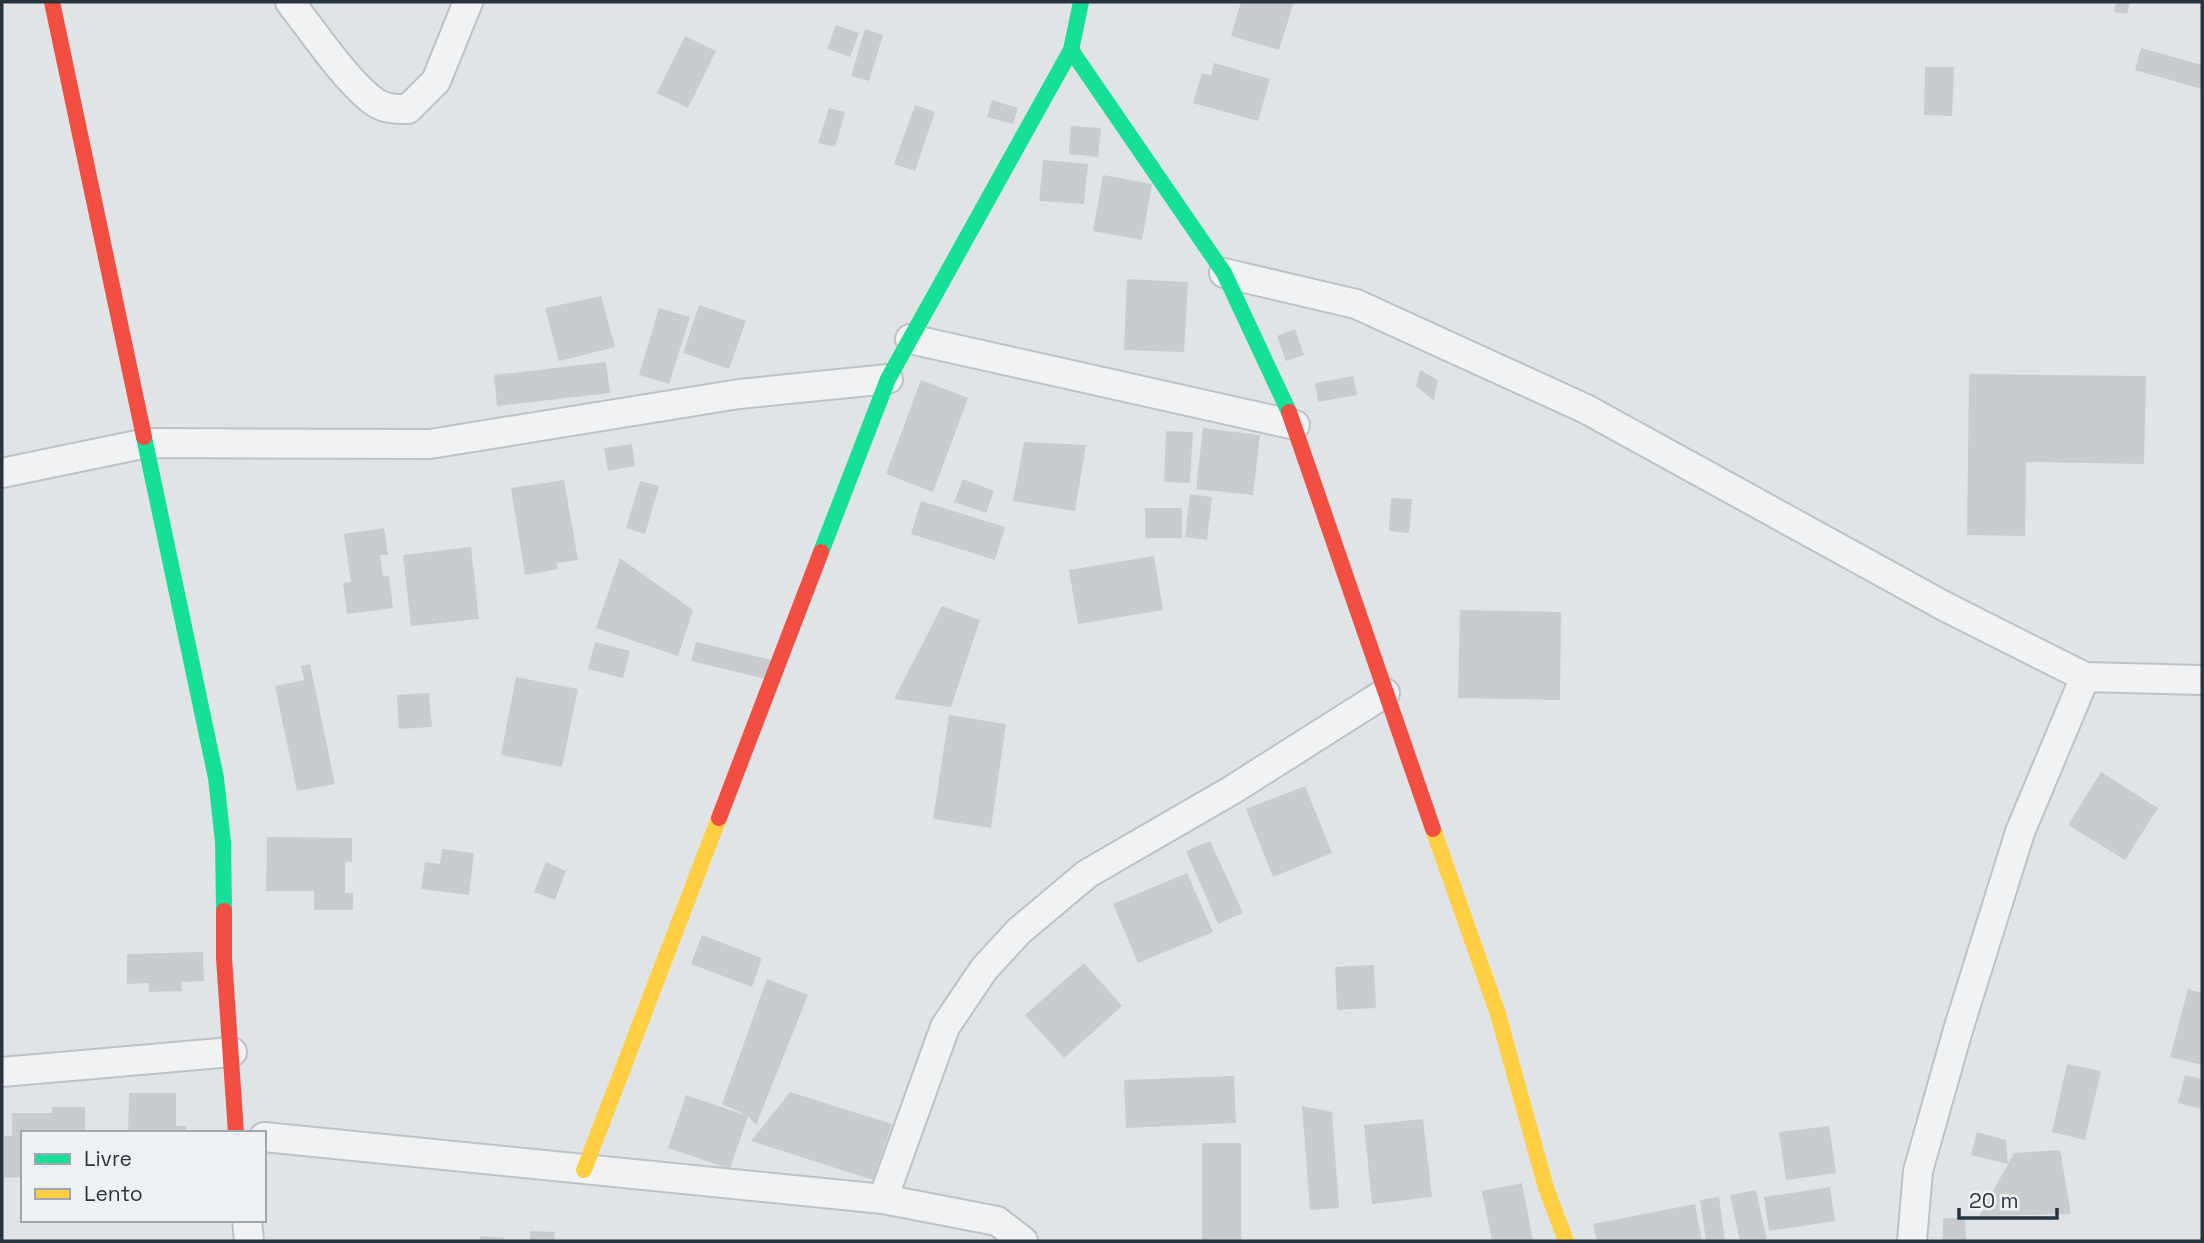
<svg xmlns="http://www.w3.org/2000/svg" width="2204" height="1243" font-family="'Space Grotesk',sans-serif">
	<rect width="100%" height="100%" fill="#e1e4e6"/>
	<g fill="#c9ccce">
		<path d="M 1241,2 L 1294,2 L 1279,50 L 1231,36 Z"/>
		<path d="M 2116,2 L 2130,2 L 2127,14 L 2114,12 Z"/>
		<path d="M 836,25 L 859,33 L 850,57 L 827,49 Z"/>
		<path d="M 865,29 L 883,35 L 869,81 L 851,76 Z"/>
		<path d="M 685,36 L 716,51 L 688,108 L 657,93 Z"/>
		<path d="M 2141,48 L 2202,65 L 2202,89 L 2135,70 Z"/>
		<path d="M 1214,63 L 1270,79 L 1258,121 L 1193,103 L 1202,73 L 1211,76 Z"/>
		<path d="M 1925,67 L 1954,67 L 1952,116 L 1924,115 Z"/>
		<path d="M 992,100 L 1018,108 L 1013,124 L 987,117 Z"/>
		<path d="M 915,105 L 935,112 L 915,171 L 894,164 Z"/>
		<path d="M 829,108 L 845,112 L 835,147 L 818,143 Z"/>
		<path d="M 1071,126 L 1101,128 L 1098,157 L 1069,154 Z"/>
		<path d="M 1043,160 L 1088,164 L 1084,204 L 1039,201 Z"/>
		<path d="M 1103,175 L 1152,184 L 1142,240 L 1093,231 Z"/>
		<path d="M 1127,279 L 1188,282 L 1184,352 L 1124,350 Z"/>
		<path d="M 601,296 L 615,347 L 559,361 L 545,308 Z"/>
		<path d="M 699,305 L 746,321 L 729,369 L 683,353 Z"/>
		<path d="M 659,308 L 690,317 L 669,384 L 639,375 Z"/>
		<path d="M 1295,329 L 1304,355 L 1286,361 L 1277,336 Z"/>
		<path d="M 606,362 L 610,393 L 497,406 L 494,375 Z"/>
		<path d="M 1420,370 L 1438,380 L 1434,401 L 1416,386 Z"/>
		<path d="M 1969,374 L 2146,376 L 2144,464 L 2026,462 L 2025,536 L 1967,535 Z"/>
		<path d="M 1353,376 L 1357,395 L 1318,402 L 1315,383 Z"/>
		<path d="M 921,380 L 968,398 L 933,492 L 886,474 Z"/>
		<path d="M 1203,428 L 1260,435 L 1253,495 L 1196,489 Z"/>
		<path d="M 1166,431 L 1193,432 L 1190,483 L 1164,482 Z"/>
		<path d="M 1024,442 L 1086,445 L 1075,511 L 1013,501 Z"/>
		<path d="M 632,444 L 635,466 L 608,471 L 604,448 Z"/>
		<path d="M 963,479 L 994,491 L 986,513 L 954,502 Z"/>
		<path d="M 564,480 L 578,560 L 557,563 L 558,569 L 525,575 L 511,488 Z"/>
		<path d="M 640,481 L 659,486 L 645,534 L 626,528 Z"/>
		<path d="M 1190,494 L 1212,497 L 1207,540 L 1185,537 Z"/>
		<path d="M 1391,498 L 1412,499 L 1409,533 L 1389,531 Z"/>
		<path d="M 921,501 L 1005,527 L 995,560 L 911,534 Z"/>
		<rect x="1145" y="508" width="37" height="30"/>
		<path d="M 384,528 L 388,555 L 380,555 L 383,576 L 389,576 L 393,608 L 347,614 L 343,583 L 351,582 L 344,534 Z"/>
		<path d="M 471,547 L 479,619 L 411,626 L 403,555 Z"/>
		<path d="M 1154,556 L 1163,610 L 1078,624 L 1069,570 Z"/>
		<path d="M 620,558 L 693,610 L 678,656 L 596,628 Z"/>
		<path d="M 942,606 L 980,620 L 951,707 L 894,699 Z"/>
		<path d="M 1460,610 L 1561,612 L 1560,700 L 1458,698 Z"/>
		<path d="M 595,642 L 630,651 L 623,678 L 588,669 Z"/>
		<path d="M 696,642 L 771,660 L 766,679 L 691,661 Z"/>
		<path d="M 310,664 L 335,784 L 297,791 L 275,686 L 304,680 L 301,666 Z"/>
		<path d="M 516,677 L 578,689 L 562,767 L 501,755 Z"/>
		<path d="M 429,693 L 432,727 L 399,729 L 397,695 Z"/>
		<path d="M 949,715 L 1006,724 L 991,828 L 933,819 Z"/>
		<path d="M 2101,772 L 2158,808 L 2125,860 L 2068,825 Z"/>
		<path d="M 1305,786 L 1332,853 L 1273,877 L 1246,809 Z"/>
		<path d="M 267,837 L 352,838 L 352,862 L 345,862 L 345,893 L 353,893 L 353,910 L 314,910 L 314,891 L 266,891 Z"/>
		<path d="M 1210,841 L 1243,913 L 1218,924 L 1186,851 Z"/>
		<path d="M 442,849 L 474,853 L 469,895 L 421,889 L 425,862 L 440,864 Z"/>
		<path d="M 546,862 L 566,871 L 555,900 L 534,892 Z"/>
		<path d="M 1187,873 L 1213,932 L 1138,963 L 1113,904 Z"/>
		<path d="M 702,935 L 762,958 L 752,987 L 691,964 Z"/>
		<path d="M 203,952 L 204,981 L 181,982 L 182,991 L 149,992 L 148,983 L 127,984 L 127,954 Z"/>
		<path d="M 1084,963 L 1122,1006 L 1064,1058 L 1025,1015 Z"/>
		<path d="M 1374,965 L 1376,1008 L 1337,1010 L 1335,967 Z"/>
		<path d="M 767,979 L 808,995 L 756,1125 L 748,1116 L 730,1169 L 668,1148 L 686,1095 L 748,1116 L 722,1104 Z"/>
		<path d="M 2188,989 L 2202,993 L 2202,1065 L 2170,1057 Z"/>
		<path d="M 2067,1064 L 2101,1071 L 2085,1140 L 2052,1132 Z"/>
		<path d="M 2185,1075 L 2202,1079 L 2202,1109 L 2178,1103 Z"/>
		<path d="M 1234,1076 L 1236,1123 L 1126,1128 L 1124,1080 Z"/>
		<path d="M 790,1092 L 892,1124 L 873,1180 L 751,1141 Z"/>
		<path d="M 129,1093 L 176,1093 L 176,1126 L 186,1126 L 186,1133 L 128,1133 Z"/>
		<path d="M 1302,1106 L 1332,1112 L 1339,1208 L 1310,1210 Z"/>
		<path d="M 52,1107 L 85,1107 L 85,1133 L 23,1133 L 23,1177 L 4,1178 L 4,1136 L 12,1136 L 12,1113 L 52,1113 Z"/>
		<path d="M 1423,1119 L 1432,1197 L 1372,1204 L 1364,1125 Z"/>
		<path d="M 1829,1126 L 1836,1173 L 1786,1180 L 1779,1132 Z"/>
		<path d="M 1977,1132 L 2006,1140 L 2008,1164 L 2014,1153 L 2060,1150 L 2071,1214 L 1979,1216 L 2008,1164 L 1971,1155 Z"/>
		<rect x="1202" y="1143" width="39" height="98"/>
		<path d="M 1522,1183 L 1533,1241 L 1492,1241 L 1482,1191 Z"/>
		<path d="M 1830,1187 L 1835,1221 L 1769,1231 L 1764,1197 Z"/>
		<path d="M 1756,1190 L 1767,1241 L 1740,1241 L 1730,1195 Z"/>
		<path d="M 1719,1197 L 1725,1241 L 1706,1241 L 1700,1200 Z"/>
		<path d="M 1695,1204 L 1702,1241 L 1597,1241 L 1593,1224 Z"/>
		<path d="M 1943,1218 L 1965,1218 L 1966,1241 L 1943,1241 Z"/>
		<path d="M 530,1231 L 555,1232 L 554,1241 L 530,1241 Z"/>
		<path d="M 480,1236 L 504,1238 L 504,1241 L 480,1241 Z"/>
	</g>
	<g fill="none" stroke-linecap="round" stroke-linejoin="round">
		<defs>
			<g id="street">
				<path d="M 290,2 C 312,30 348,84 376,103 C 386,109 397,109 408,109 L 436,81 L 468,2"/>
				<path d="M 1224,273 L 1356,304 L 1586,409 L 1944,606 L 2085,677 L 2202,680"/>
				<path d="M 910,339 L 1295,425"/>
				<path d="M 2,473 L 147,443 L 430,444 L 739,394 L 888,379"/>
				<path d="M 2,1072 L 232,1052"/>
				<path d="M 264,1137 L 883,1199 L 997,1221 L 1023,1241"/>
				<path d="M 883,1199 L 945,1027 L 984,969 L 1019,931 L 1087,874 L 1232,790 L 1385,693"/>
				<path d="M 247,1220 L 249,1241"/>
				<path d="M 1912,1241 L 1918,1171 L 1958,1030 L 2020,832 L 2085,677"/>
			</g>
		</defs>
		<use href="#street" stroke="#bfc2c4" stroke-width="32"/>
		<use href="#street" stroke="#f0f2f3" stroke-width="28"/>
		<g stroke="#16e098" stroke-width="16">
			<path d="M 1071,50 L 1224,273 L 1289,412"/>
			<path d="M 144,437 L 216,778 L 223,842 L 224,911"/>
			<path d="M 821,552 L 888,379 L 1071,50 L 1081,2"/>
		</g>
		<g stroke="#ffcf43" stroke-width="16">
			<path d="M 1433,829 L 1498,1014 L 1546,1188 L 1566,1241"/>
			<path d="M 584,1170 L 719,818"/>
		</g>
		<g stroke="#f24e42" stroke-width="16">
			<path d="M 52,2 L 144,437"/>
			<path d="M 1289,412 L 1433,829"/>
			<path d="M 719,818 L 821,552"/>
			<path d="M 224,911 L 224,958 L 236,1133"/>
		</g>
	</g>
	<rect width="2204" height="1243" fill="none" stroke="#28333e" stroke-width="7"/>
	<rect x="21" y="1131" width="245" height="91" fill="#eef2f5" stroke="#9fa6ac" stroke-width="2"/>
	<rect x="35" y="1154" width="35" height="10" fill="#16e098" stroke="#9fa6ac" stroke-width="2"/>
	<text x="84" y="1166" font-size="21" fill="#28333e">Livre</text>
	<rect x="35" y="1189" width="35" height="10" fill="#ffcf43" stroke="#9fa6ac" stroke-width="2"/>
	<text x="84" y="1201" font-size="21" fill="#28333e">Lento</text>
	<path d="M1959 1208v10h98v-10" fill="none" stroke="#28333e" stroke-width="3.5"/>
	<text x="1969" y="1208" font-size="21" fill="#28333e" stroke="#eef2f5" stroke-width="5" paint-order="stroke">20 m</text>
</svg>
